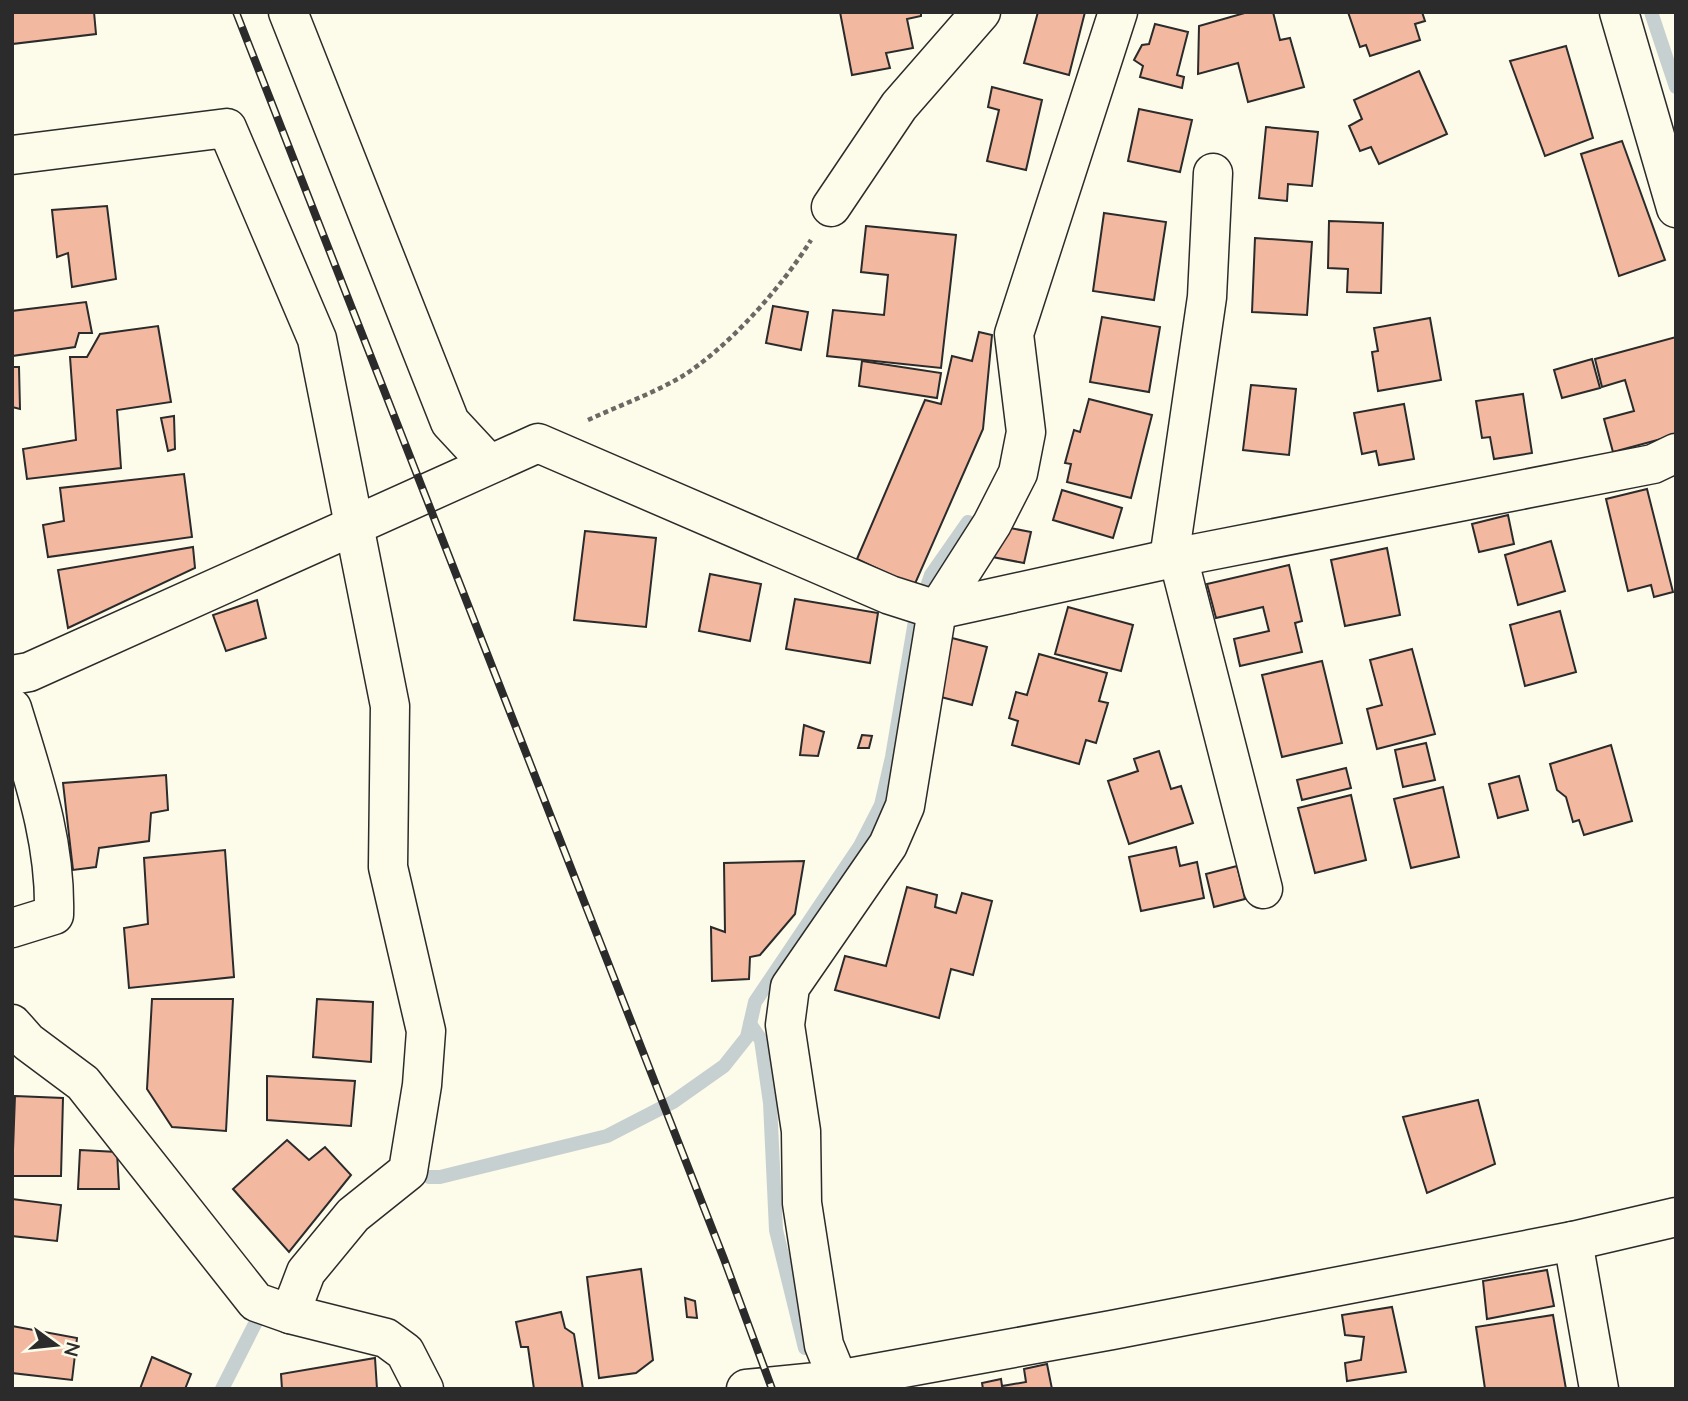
<svg xmlns="http://www.w3.org/2000/svg" width="1688" height="1401" font-family="'Nunito Sans',sans-serif">
	<rect width="100%" height="100%" fill="#fdfbea"/>
	<g fill="none" stroke-linecap="round" stroke-linejoin="round">
		<g stroke="#c7d0d0" stroke-width="14">
			<path d="M 1651,12 L 1676,87"/>
			<path d="M 750,1024 L 761,1040 L 770,1103 L 776,1230 L 805,1348"/>
			<path d="M 429,1177 L 440,1177 L 607,1136 L 673,1102 L 724,1066 L 747,1037 L 755,1002 L 860,846 L 881,805 L 892,757 L 915,621 L 931,575 L 968,522"/>
			<path d="M 222,1389 L 259,1316"/>
		</g>
	</g>
	<g fill="#f2b8a0" stroke="#2b2b2b" stroke-width="2">
		<path d="M 12,12 L 94,12 L 96,34 L 12,44 Z"/>
		<path d="M 840,12 L 921,12 L 921,16 L 907,19 L 913,48 L 886,53 L 890,68 L 852,75 Z"/>
		<path d="M 1038,12 L 1085,12 L 1069,75 L 1024,63 Z"/>
		<path d="M 1248,12 L 1273,12 L 1280,40 L 1290,38 L 1304,87 L 1248,102 L 1238,63 L 1198,74 L 1199,26 Z"/>
		<path d="M 1348,12 L 1422,12 L 1425,21 L 1415,24 L 1420,40 L 1370,56 L 1366,45 L 1360,47 Z"/>
		<path d="M 1155,24 L 1188,32 L 1177,75 L 1184,77 L 1182,88 L 1140,77 L 1143,66 L 1134,60 L 1142,45 L 1149,44 Z"/>
		<path d="M 1566,46 L 1593,138 L 1545,156 L 1510,61 Z"/>
		<path d="M 1419,71 L 1447,134 L 1379,164 L 1371,147 L 1360,151 L 1349,126 L 1362,119 L 1354,100 Z"/>
		<path d="M 992,87 L 1042,100 L 1026,170 L 987,161 L 999,110 L 988,107 Z"/>
		<path d="M 1139,109 L 1192,120 L 1180,172 L 1128,161 Z"/>
		<path d="M 1266,127 L 1318,132 L 1312,186 L 1288,184 L 1287,201 L 1259,198 Z"/>
		<path d="M 1622,141 L 1665,260 L 1619,276 L 1581,154 Z"/>
		<path d="M 107,206 L 116,279 L 72,287 L 68,253 L 57,257 L 52,210 Z"/>
		<path d="M 1104,213 L 1166,222 L 1154,300 L 1093,291 Z"/>
		<path d="M 1329,221 L 1383,223 L 1381,293 L 1347,292 L 1348,269 L 1328,268 Z"/>
		<path d="M 866,226 L 956,235 L 941,368 L 827,356 L 833,310 L 884,315 L 888,275 L 861,272 Z"/>
		<path d="M 1255,238 L 1312,242 L 1307,315 L 1252,312 Z"/>
		<path d="M 86,302 L 92,333 L 79,333 L 75,347 L 12,356 L 12,311 Z"/>
		<path d="M 773,306 L 808,312 L 801,350 L 766,343 Z"/>
		<path d="M 1102,317 L 1160,327 L 1149,392 L 1090,382 Z"/>
		<path d="M 1430,318 L 1441,380 L 1378,391 L 1372,352 L 1378,351 L 1374,328 Z"/>
		<path d="M 158,326 L 171,402 L 117,410 L 121,468 L 27,479 L 23,449 L 76,440 L 70,357 L 87,357 L 100,334 Z"/>
		<path d="M 979,332 L 992,335 L 983,429 L 914,586 L 857,559 L 925,400 L 941,404 L 952,356 L 972,361 Z"/>
		<path d="M 1676,337 L 1676,435 L 1613,452 L 1604,419 L 1634,411 L 1625,380 L 1602,387 L 1595,359 Z"/>
		<path d="M 1592,359 L 1600,388 L 1562,398 L 1554,370 Z"/>
		<path d="M 862,361 L 941,373 L 937,398 L 859,386 Z"/>
		<path d="M 12,367 L 19,367 L 20,409 L 12,407 Z"/>
		<path d="M 1251,385 L 1296,389 L 1289,455 L 1243,450 Z"/>
		<path d="M 1523,394 L 1532,453 L 1494,459 L 1490,437 L 1482,438 L 1476,401 Z"/>
		<path d="M 1089,399 L 1152,415 L 1131,498 L 1067,482 L 1071,464 L 1065,463 L 1074,430 L 1080,432 Z"/>
		<path d="M 1404,404 L 1414,459 L 1379,465 L 1376,451 L 1362,454 L 1354,413 Z"/>
		<path d="M 174,416 L 175,449 L 168,451 L 161,418 Z"/>
		<path d="M 184,474 L 192,537 L 48,557 L 43,525 L 64,521 L 60,488 Z"/>
		<path d="M 1647,489 L 1673,592 L 1654,597 L 1651,585 L 1628,591 L 1606,499 Z"/>
		<path d="M 1062,490 L 1122,508 L 1113,538 L 1053,520 Z"/>
		<path d="M 1508,515 L 1514,544 L 1479,552 L 1472,524 Z"/>
		<path d="M 1005,527 L 1031,532 L 1024,563 L 987,556 Z"/>
		<path d="M 585,531 L 656,538 L 646,627 L 574,620 Z"/>
		<path d="M 1551,541 L 1565,591 L 1518,605 L 1505,555 Z"/>
		<path d="M 193,547 L 195,568 L 68,628 L 58,570 Z"/>
		<path d="M 1387,548 L 1400,615 L 1345,626 L 1331,560 Z"/>
		<path d="M 1289,565 L 1302,621 L 1295,623 L 1302,652 L 1240,666 L 1234,639 L 1269,631 L 1263,607 L 1216,618 L 1207,584 Z"/>
		<path d="M 710,574 L 761,584 L 750,641 L 699,631 Z"/>
		<path d="M 795,599 L 878,613 L 870,663 L 786,649 Z"/>
		<path d="M 257,600 L 266,638 L 226,651 L 213,615 Z"/>
		<path d="M 1068,607 L 1133,625 L 1121,671 L 1055,654 Z"/>
		<path d="M 1560,611 L 1576,672 L 1525,686 L 1510,625 Z"/>
		<path d="M 952,638 L 987,647 L 972,705 L 937,696 Z"/>
		<path d="M 1412,649 L 1435,734 L 1377,749 L 1367,709 L 1382,705 L 1370,660 Z"/>
		<path d="M 1039,654 L 1107,673 L 1099,701 L 1108,703 L 1096,743 L 1086,740 L 1079,764 L 1012,745 L 1018,721 L 1009,718 L 1016,692 L 1027,695 Z"/>
		<path d="M 1322,661 L 1342,743 L 1282,757 L 1262,675 Z"/>
		<path d="M 804,725 L 824,732 L 818,756 L 800,755 Z"/>
		<path d="M 862,735 L 872,736 L 869,748 L 858,748 Z"/>
		<path d="M 1426,743 L 1435,780 L 1403,787 L 1395,750 Z"/>
		<path d="M 1611,745 L 1632,821 L 1584,835 L 1579,820 L 1573,822 L 1566,797 L 1557,790 L 1550,764 Z"/>
		<path d="M 1159,751 L 1171,789 L 1181,786 L 1193,823 L 1129,844 L 1108,781 L 1138,771 L 1134,759 Z"/>
		<path d="M 1346,768 L 1351,788 L 1302,800 L 1297,780 Z"/>
		<path d="M 166,775 L 168,810 L 151,813 L 149,841 L 99,848 L 96,867 L 73,870 L 63,783 Z"/>
		<path d="M 1519,776 L 1528,810 L 1498,818 L 1489,784 Z"/>
		<path d="M 1443,787 L 1459,857 L 1411,868 L 1394,799 Z"/>
		<path d="M 1351,795 L 1366,860 L 1315,873 L 1298,808 Z"/>
		<path d="M 1176,847 L 1180,866 L 1197,862 L 1204,898 L 1141,911 L 1129,857 Z"/>
		<path d="M 225,850 L 234,977 L 129,988 L 124,928 L 148,924 L 144,858 Z"/>
		<path d="M 804,861 L 795,914 L 760,955 L 750,957 L 749,979 L 712,981 L 711,927 L 725,932 L 724,863 Z"/>
		<path d="M 1237,866 L 1245,899 L 1214,907 L 1206,874 Z"/>
		<path d="M 907,887 L 937,895 L 935,907 L 956,913 L 962,893 L 992,901 L 973,975 L 951,969 L 939,1018 L 835,990 L 845,956 L 886,966 Z"/>
		<path d="M 152,999 L 233,999 L 226,1131 L 172,1127 L 147,1089 Z"/>
		<path d="M 317,999 L 373,1002 L 371,1062 L 313,1057 Z"/>
		<path d="M 267,1076 L 355,1081 L 351,1126 L 267,1120 Z"/>
		<path d="M 15,1096 L 63,1098 L 61,1176 L 12,1176 Z"/>
		<path d="M 1478,1100 L 1495,1164 L 1427,1193 L 1403,1117 Z"/>
		<path d="M 287,1140 L 309,1160 L 325,1147 L 351,1175 L 289,1252 L 233,1189 Z"/>
		<path d="M 80,1150 L 117,1152 L 119,1189 L 78,1189 Z"/>
		<path d="M 12,1199 L 61,1205 L 57,1241 L 12,1236 Z"/>
		<path d="M 641,1269 L 653,1360 L 636,1373 L 599,1378 L 587,1277 Z"/>
		<path d="M 1547,1270 L 1554,1306 L 1487,1319 L 1483,1281 Z"/>
		<path d="M 685,1298 L 695,1301 L 697,1318 L 687,1317 Z"/>
		<path d="M 1392,1307 L 1406,1372 L 1347,1381 L 1345,1363 L 1361,1360 L 1364,1337 L 1345,1335 L 1342,1315 Z"/>
		<path d="M 561,1312 L 565,1328 L 574,1334 L 583,1389 L 534,1389 L 528,1347 L 521,1347 L 516,1322 Z"/>
		<path d="M 1553,1315 L 1566,1389 L 1485,1389 L 1476,1327 Z"/>
		<path d="M 12,1326 L 77,1338 L 72,1380 L 12,1373 Z"/>
		<path d="M 152,1357 L 191,1374 L 185,1389 L 140,1389 Z"/>
		<path d="M 375,1358 L 377,1389 L 282,1389 L 281,1374 Z"/>
		<path d="M 1047,1364 L 1052,1389 L 983,1389 L 982,1383 L 1001,1379 L 1002,1386 L 1026,1382 L 1024,1369 Z"/>
	</g>
	<g fill="none" stroke-linecap="round" stroke-linejoin="round">
		<defs>
			<g id="minor">
				<path d="M 288,12 L 450,422 L 489,464"/>
				<path d="M 1619,12 L 1676,208"/>
				<path d="M 12,155 L 227,128 L 317,339 L 390,706 L 388,867 L 426,1031 L 422,1085 L 408,1171 L 353,1215 L 306,1272 L 290,1314"/>
				<path d="M 831,207 L 899,106 L 981,12"/>
				<path d="M 1178,557 L 1263,889"/>
				<path d="M 1169,559 L 1207,297 L 1213,173"/>
				<path d="M 12,675 L 29,672 L 538,443 L 890,595 L 937,610 L 1178,557 L 1653,464 L 1676,453"/>
				<path d="M 12,708 C 33,777 56,841 54,915 L 12,928"/>
				<path d="M 12,1024 L 28,1042 L 83,1083 L 256,1302 L 290,1314 L 386,1338 L 405,1352 L 424,1389"/>
				<path d="M 1573,1241 L 1599,1389"/>
				<path d="M 746,1389 L 837,1380 L 1112,1330 L 1573,1241 L 1676,1217"/>
				<path d="M 842,1389 L 824,1345 L 802,1203 L 801,1131 L 785,1025 L 790,987 L 888,845 L 905,806 L 937,610 L 992,524 L 1018,473 L 1026,432 L 1014,334 L 1118,12"/>
			</g>
		</defs>
		<use href="#minor" stroke="#2b2b2b" stroke-width="41"/>
		<path stroke="#6a6964" stroke-width="4.5" stroke-dasharray="5 3.5" stroke-linecap="butt" d="M 588,420 C 618,406 652,394 681,377 C 728,348 782,287 811,240"/>
		<use href="#minor" stroke="#fdfbea" stroke-width="38"/>
		<defs>
			<path id="rail" d="M 236,12 L 724,1259 L 772,1389"/>
		</defs>
		<use href="#rail" stroke="#2b2b2b" stroke-width="8"/>
		<use href="#rail" stroke="#fdfbea" stroke-width="5" stroke-dasharray="16" stroke-linecap="butt"/>
	</g>
	<rect width="1688" height="1401" fill="none" stroke="#2b2b2b" stroke-width="28"/>
	<g transform="translate(56 1345) rotate(105)" stroke="#fdfbea" stroke-width="5" paint-order="stroke">
	<path d="M0-5L12 26L0 18L-12 26Z" fill="#2b2b2b"/>
	<text y="-10" font-size="19" font-weight="bold" text-anchor="middle" fill="#2b2b2b">N</text>
	</g>
</svg>
